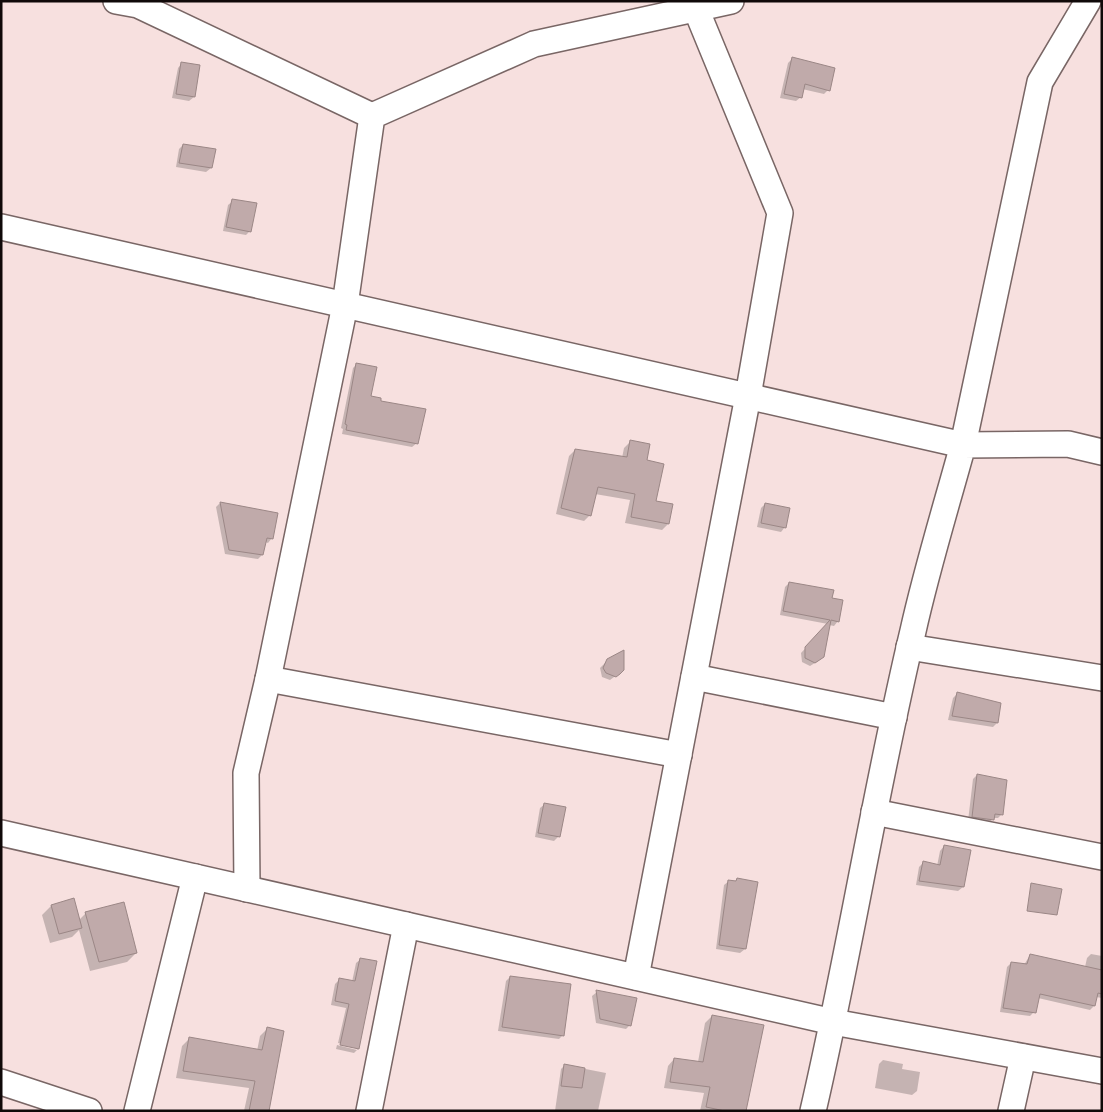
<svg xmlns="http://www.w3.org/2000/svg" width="1103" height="1112" font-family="'Sofia Sans Condensed',sans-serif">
	<rect width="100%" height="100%" fill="#f7e0df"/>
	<g fill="#0003">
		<path d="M 792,59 L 828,90 L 824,94 L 802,89 L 801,97 L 796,101 L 780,98 L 788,63 Z"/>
		<path d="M 182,63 L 194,97 L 189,101 L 172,98 L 178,68 Z"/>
		<path d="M 183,145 L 211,168 L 206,172 L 176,167 L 179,149 Z"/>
		<path d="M 233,201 L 250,231 L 246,235 L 223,231 L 228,205 Z"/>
		<path d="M 357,364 L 369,397 L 379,402 L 417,443 L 412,447 L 342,434 L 343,429 L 341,428 L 353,368 Z"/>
		<path d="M 630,442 L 645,461 L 654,502 L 672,505 L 668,524 L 662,530 L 625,523 L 630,500 L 595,494 L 590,515 L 584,521 L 556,514 L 569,456 L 575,450 L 622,458 L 624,448 Z"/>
		<path d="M 220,503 L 277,514 L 272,538 L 268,543 L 265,542 L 262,555 L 258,559 L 225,554 L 216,507 Z"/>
		<path d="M 765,504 L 785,527 L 781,532 L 757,527 L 761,508 Z"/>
		<path d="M 789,583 L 831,599 L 838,621 L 834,626 L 829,625 L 818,661 L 810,666 L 802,662 L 801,653 L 828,624 L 780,615 L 785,587 Z"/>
		<path d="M 608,660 L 618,674 L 610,680 L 602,677 L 600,668 Z"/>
		<path d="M 957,694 L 1000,704 L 997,723 L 993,727 L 948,720 L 953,698 Z"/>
		<path d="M 977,775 L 1002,814 L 998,818 L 993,818 L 989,824 L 968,821 L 973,779 Z"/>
		<path d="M 545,804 L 559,836 L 554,841 L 535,837 L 540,808 Z"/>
		<path d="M 944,846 L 970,851 L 963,887 L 958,891 L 916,885 L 919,867 L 923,863 L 937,866 L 940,851 Z"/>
		<path d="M 738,879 L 745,949 L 740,953 L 716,949 L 724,885 L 729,881 L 734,882 Z"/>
		<path d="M 73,900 L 79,920 L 86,913 L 136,953 L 127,962 L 90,971 L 79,930 L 72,937 L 50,943 L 42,915 L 51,906 Z"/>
		<path d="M 1091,954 L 1102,956 L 1102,998 L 1096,997 L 1094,1006 L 1090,1010 L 1038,998 L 1034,1012 L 1030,1016 L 1000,1012 L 1007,967 L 1011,963 L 1024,965 L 1030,955 L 1085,967 L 1087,958 Z"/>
		<path d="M 361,959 L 358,1049 L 354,1053 L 336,1049 L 337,1045 L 357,1050 L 357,1047 L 338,1043 L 346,1008 L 331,1005 L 335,984 L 340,979 L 352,982 L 356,963 Z"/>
		<path d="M 510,977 L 563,1035 L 559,1039 L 498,1031 L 506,981 Z"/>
		<path d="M 597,992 L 630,1025 L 626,1029 L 596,1023 L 592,996 Z"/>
		<path d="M 712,1016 L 744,1111 L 700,1111 L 704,1093 L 664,1088 L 668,1066 L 674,1059 L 698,1062 L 705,1023 Z"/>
		<path d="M 268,1028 L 267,1111 L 244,1111 L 249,1088 L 176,1078 L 182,1046 L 189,1039 L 257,1051 L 260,1036 Z"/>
		<path d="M 883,1060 L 903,1064 L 902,1069 L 920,1072 L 917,1091 L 912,1095 L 875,1088 L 879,1064 Z"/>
		<path d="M 565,1065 L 606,1073 L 598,1111 L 555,1111 L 561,1069 Z"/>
	</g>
	<g fill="#c0aaaa" stroke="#9b8786">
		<path d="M 792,57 L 835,68 L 830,91 L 805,84 L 802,98 L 784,94 Z"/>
		<path d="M 181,62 L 200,65 L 195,97 L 176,94 Z"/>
		<path d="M 183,144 L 216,149 L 212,168 L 179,163 Z"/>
		<path d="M 232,199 L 257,203 L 251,232 L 226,227 Z"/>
		<path d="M 356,363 L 377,367 L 371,396 L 381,398 L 381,401 L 426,409 L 418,444 L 346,430 L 347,425 L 345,424 Z"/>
		<path d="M 630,440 L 650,444 L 647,460 L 664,464 L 656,501 L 673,504 L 669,524 L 631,517 L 635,494 L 598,487 L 591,516 L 561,508 L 575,449 L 627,457 Z"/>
		<path d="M 220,502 L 278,513 L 273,539 L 267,538 L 263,555 L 229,550 Z"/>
		<path d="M 765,503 L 790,508 L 786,528 L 761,523 Z"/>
		<path d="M 789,582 L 834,590 L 832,598 L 843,600 L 839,622 L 831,620 L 824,657 L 815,663 L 805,658 L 805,647 L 830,620 L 783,611 Z"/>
		<path d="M 624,650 L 624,670 L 620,674 L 616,677 L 606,673 L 603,668 L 607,659 Z"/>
		<path d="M 957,692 L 1001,703 L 998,723 L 952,716 Z"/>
		<path d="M 977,774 L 1007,780 L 1003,815 L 995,814 L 994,820 L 972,817 Z"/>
		<path d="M 544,803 L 566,807 L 560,837 L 538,833 Z"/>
		<path d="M 944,845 L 971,850 L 964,887 L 919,881 L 923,861 L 940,865 Z"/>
		<path d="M 737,878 L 758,882 L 746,949 L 719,945 L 728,880 L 736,881 Z"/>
		<path d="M 1031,883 L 1062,889 L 1057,915 L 1027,911 Z"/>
		<path d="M 74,898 L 82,928 L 59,934 L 51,905 Z"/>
		<path d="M 124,902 L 137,953 L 99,962 L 85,912 Z"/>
		<path d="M 1030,954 L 1102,970 L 1102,994 L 1098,993 L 1095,1006 L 1040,994 L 1036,1013 L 1003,1008 L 1011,962 L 1027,964 Z"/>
		<path d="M 360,958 L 377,961 L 359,1049 L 340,1045 L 349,1004 L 335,1001 L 339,978 L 355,981 Z"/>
		<path d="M 510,976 L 571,984 L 564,1036 L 502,1027 Z"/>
		<path d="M 596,990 L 637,998 L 631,1026 L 600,1019 Z"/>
		<path d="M 712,1015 L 764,1025 L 746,1111 L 725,1111 L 706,1107 L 710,1087 L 670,1082 L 674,1058 L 703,1062 Z"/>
		<path d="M 267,1027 L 284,1031 L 269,1111 L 249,1111 L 255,1081 L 183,1071 L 189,1037 L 262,1050 Z"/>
		<path d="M 564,1064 L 585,1068 L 582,1088 L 561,1086 Z"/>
	</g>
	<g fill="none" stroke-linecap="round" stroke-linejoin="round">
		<defs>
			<g id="street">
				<path d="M 116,1 L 138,5 L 372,116"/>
				<path d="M 1,227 L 963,445 L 1040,82 L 1088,1"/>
				<path d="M 909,647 L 1102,678"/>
				<path d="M 694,677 L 894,717"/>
				<path d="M 268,679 L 679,755"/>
				<path d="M 874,812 L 1102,857"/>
				<path d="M 1,833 L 833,1022 L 1102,1071"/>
				<path d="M 247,889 L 246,773 L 268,679 L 345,305 L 372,116 L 534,44 L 731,1"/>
				<path d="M 636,977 L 748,396 L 780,213 L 696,9"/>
				<path d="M 1,1082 L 89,1111"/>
				<path d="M 137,1111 L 195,877"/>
				<path d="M 369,1111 L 406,925"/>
				<path d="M 813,1111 C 850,952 875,790 913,631 C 927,568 946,507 963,445 L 1068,444 L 1102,452"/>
				<path d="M 1011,1111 L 1023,1057"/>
			</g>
		</defs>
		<use href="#street" stroke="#796665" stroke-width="28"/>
		<use href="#street" stroke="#fff" stroke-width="25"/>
	</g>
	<rect width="1103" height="1112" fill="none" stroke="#100909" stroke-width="5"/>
</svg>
